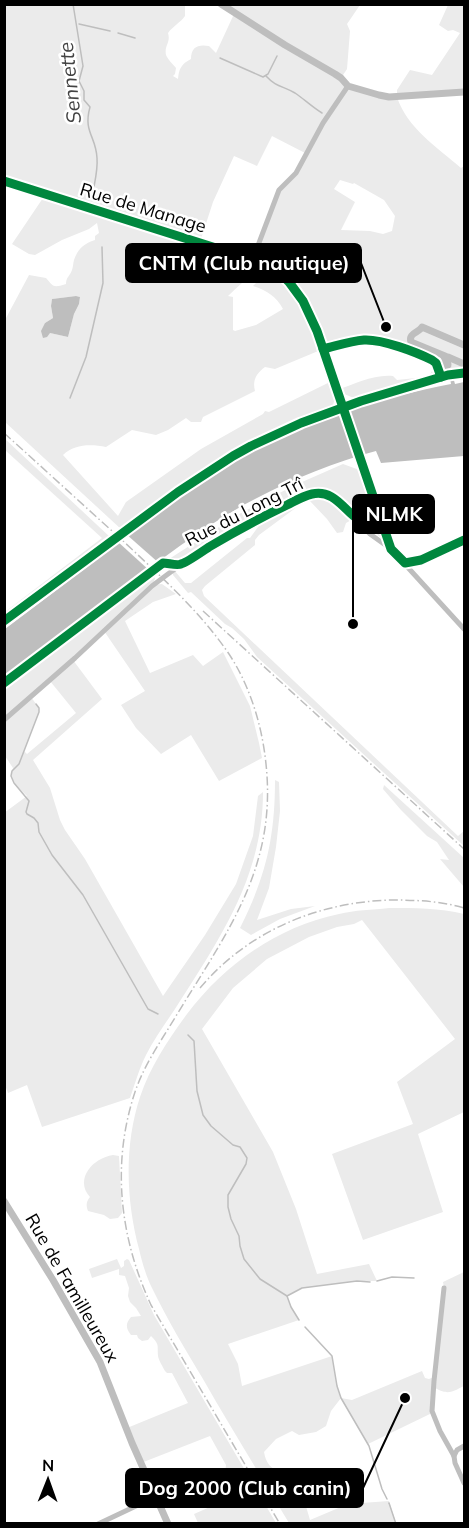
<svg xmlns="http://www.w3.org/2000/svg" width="469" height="1528" font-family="Mulish,sans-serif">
	<rect width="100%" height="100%" fill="#fff"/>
	<g fill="#ebebeb" fill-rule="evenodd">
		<path d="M 4,5 L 183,5 L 185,6 L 185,16 C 180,23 173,26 168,33 C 171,43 164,45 166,55 C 168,60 173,64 176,68 L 175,74 L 173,76 L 178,79 C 179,69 181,64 191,59 C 191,47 198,44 209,46 L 216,53 L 234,14 L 221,5 L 360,5 L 347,24 L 350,31 L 347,69 L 341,78 L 348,86 L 397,96 L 397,90 L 410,70 L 432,75 L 460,33 L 453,30 L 448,31 L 439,25 L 448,5 L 464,5 L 464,92 L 397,97 C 407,128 437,147 461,168 L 464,166 L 464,373 C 454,374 446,377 439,368 L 438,368 L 434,361 L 428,357 L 401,348 L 367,340 L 323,349 L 275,369 L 265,367 C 257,373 252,380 255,391 L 203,417 L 201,422 L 191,422 L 186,418 L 168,430 L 156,435 L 132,430 L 106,447 C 91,444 74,444 63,455 L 118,516 L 126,502 L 201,449 L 263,414 L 265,411 L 269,412 L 334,380 L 337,390 C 355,384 374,374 393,376 L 397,380 L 425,377 C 431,375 433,371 433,364 C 437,370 433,374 431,380 L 361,401 L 337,391 L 331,412 C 297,424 265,438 234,456 C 195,478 161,508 122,530 L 5,422 L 5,320 L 29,275 L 46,278 C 54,287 53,288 66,284 C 66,277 70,276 72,270 C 73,267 73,264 74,260 C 78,249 83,244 95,240 L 95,236 L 99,233 L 97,223 L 89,229 L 62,240 L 35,255 L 29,254 L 12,244 L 45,195 L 5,181 ZM 272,136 L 307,154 L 296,173 L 279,190 L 254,256 L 200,242 L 213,202 L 234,156 L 257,166 ZM 340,180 L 353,184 L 354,183 L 384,200 L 395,216 L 392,231 L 383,234 L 370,231 L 341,230 L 355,202 L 334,189 ZM 280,257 L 285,272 L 275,270 L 276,272 L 266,277 L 262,277 L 253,286 C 267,291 276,296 283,309 L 256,325 L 235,331 L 233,330 L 233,297 L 228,296 C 243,281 260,267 280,257 ZM 76,296 L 80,297 L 79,304 L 74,314 L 68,337 L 50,333 L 45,323 L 53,318 L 51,306 L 52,299 Z"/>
		<path d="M 4,438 L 111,538 L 5,620 L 5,612 L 102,538 L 5,450 Z"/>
		<path d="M 343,464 L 365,472 L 377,506 L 375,512 L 384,538 L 382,539 L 365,522 L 355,518 L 346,523 L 343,532 L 337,533 L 327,519 L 309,500 L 305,501 L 259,535 L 255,540 L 255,545 L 205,586 L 202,590 L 204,596 L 458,836 L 464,831 L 464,846 L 257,657 L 244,639 L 232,628 L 225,624 L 191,592 L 188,593 L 173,575 L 173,570 L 165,569 L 162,566 L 169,559 L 241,513 L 293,486 ZM 266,516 L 250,538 L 247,538 L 191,583 L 185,583 L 174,570 Z"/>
		<path d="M 152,574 L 155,578 L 153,585 L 162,584 L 176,594 L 153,602 L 125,621 L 150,673 L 193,655 L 203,666 L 223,652 L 250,706 L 259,743 L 262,758 L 219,781 L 191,735 L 161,754 L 136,728 L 121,705 L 145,691 L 104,631 L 73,660 L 102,699 L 33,760 L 50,788 L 60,820 L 65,830 L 85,859 L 163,996 L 205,935 L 236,884 L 253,836 L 258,796 L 263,792 C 263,877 219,940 175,1009 C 165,1024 154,1039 146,1055 C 139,1069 135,1084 130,1098 L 42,1127 L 27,1085 L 8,1093 L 5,1085 L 4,813 L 27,796 C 19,788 8,780 13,768 L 5,756 L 5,683 L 112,602 ZM 50,681 L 76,713 L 27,754 L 24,751 L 39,712 L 39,708 L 31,697 Z"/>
		<path d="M 275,780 L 279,782 L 280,811 L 276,847 L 269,888 L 257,920 L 291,909 L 315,906 L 280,919 L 251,935 L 240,928 C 266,876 275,838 275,780 Z"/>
		<path d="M 384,785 L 464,858 L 464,887 L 440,859 L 449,860 L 437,842 L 427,836 L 401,810 L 383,789 Z"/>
		<path d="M 389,908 C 414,908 440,908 464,914 L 464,1112 L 418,1134 L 443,1212 L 363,1240 L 332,1154 L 413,1124 L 397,1082 L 455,1039 L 362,920 L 354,924 L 337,927 L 309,937 L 267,959 L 233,988 L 202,1029 L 273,1152 L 296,1209 L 317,1274 L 369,1264 L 377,1281 L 357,1281 L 302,1288 L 287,1296 L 291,1307 L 299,1320 L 228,1344 L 238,1364 L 242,1386 L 332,1356 L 337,1386 L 341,1398 L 352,1400 L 422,1371 L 425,1378 L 429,1379 L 434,1377 L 444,1288 L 443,1282 L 464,1272 L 464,1386 C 450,1393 448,1395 433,1387 L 432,1413 L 368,1444 L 341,1398 L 331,1411 L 326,1426 L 316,1432 L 299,1435 L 292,1431 L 276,1439 L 264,1452 C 266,1463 270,1469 282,1472 L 305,1503 L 310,1520 L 348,1504 L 389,1501 L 396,1523 L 289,1523 C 260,1475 231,1428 203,1379 C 185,1349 167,1319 152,1288 C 146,1276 142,1262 139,1249 C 126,1200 124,1146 140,1097 C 150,1067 168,1040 187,1014 C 225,964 277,927 339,914 C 355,910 372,910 389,908 Z"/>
		<path d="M 113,1155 L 119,1156 L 122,1213 L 118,1218 L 110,1219 L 104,1215 L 88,1211 C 86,1205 86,1202 90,1197 C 74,1179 93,1158 113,1155 Z"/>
		<path d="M 117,1259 L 121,1268 L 124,1266 L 124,1261 L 127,1259 L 129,1260 L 154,1315 L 276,1523 L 198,1523 L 194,1514 L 235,1496 L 225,1474 L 226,1465 L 210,1436 L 141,1463 L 127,1428 L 188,1403 L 172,1373 L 167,1373 L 165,1371 C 163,1367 159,1361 158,1356 C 157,1345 160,1345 151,1336 L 148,1340 L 142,1341 L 138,1338 L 137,1335 L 131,1335 C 126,1328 125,1324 131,1317 L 141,1316 L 136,1308 L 130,1302 L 128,1296 L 129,1288 L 125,1276 L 119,1275 L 119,1269 L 92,1278 L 89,1269 Z"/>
	</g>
	<g fill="#bebebe">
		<path d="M 76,296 L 80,297 L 79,304 L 74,314 L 68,337 L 50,333 L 47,337 L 43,338 L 41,331 L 45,323 L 53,318 L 51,306 L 52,299 Z"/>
		<path d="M 453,377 L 455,384 L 464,382 L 464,456 L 381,463 L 376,451 C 335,462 295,478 257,498 C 210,522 167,555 125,587 C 85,618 45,648 5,679 L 5,629 L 185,493 C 207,478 231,462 255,450 C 315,418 384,397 451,384 L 450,378 Z"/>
	</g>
	<path fill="#fff" d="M 126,534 L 160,564 L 150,571 L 117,541 Z"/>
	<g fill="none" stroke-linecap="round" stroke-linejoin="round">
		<g stroke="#bebebe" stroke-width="1.5">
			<path d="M 73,4 L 83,66 L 79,81 L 84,91 L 84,100 L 90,107 C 83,132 96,136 97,158 C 98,169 95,181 93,192"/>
			<path d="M 79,24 L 110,31"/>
			<path d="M 118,33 L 135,38"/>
			<path d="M 220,58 L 263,77 L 268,74 L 277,56"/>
			<path d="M 266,76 C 276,87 283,86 295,93 C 304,99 312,107 322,113"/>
			<path d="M 70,398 L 86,357 L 103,283 L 102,247"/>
			<path d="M 36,704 L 39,708 L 39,712 L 19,764 L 12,771 L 11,776 L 14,783 L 29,801 L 26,812 L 27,814 L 34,818 L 38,823 L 39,832 L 52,855 L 83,895 L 148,1009 L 158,1014"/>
			<path d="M 188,1035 L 194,1041 L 197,1091 L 203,1115 L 211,1126 L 233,1145 L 240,1147 L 247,1158 L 246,1164 L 228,1195 L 228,1207 L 231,1219 L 239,1236 L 240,1246 L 244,1259 L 260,1279 L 287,1296 L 291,1307 L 299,1320"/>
			<path d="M 377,1281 L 392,1277 L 414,1278"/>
			<path d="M 287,1296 L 302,1288 L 357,1281 L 370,1282"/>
			<path d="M 305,1327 L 332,1356 L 337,1386 L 341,1398 L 369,1446 L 382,1489 L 387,1499"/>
			<path d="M 389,1503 L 396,1524"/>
		</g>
		<path stroke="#bebebe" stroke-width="7" d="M 464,345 L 422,327 C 419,333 408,333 411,342 L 445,356 L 444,360 L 446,366 L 448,365 L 447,358 L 448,357 L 464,364"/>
		<g stroke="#bebebe" stroke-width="5">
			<path d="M 4,181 L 216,248 L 240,255 L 254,256 L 282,275 L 289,282 L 303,301 L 317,331 L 391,549"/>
			<path d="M 254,256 L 279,190 L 296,173 L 323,123 L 348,86"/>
			<path d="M 358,519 L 365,522 L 371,520 L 377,506"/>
			<path d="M 408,567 L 464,544"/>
			<path d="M 4,720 L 75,658 L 152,586 L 168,574 L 186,561 L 268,515 L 307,495 L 315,493 L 326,494 L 338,500 L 370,534 L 391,549 L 464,629"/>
			<path d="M 444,1288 L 434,1381 L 432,1411 L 440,1431 L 454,1456 L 455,1463 L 464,1483"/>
			<path d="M 454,1456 L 457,1450 L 464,1446"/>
			<path d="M 98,1524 L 155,1497"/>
		</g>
		<g stroke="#bebebe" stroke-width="7">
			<path d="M 221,4 L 285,45 L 335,74 L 341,78 L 348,86 L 379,95 L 389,97 L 464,92"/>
			<path d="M 4,1201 L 53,1280 L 100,1362 L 132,1443 L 168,1524"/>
		</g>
		<g stroke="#bebebe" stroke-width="1.5" stroke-dasharray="9 3 1.5 3" stroke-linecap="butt">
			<path d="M 4,433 C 43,468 82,504 121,539 C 159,575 199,610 229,654 C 250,686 262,725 266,764 C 277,868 227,932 176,1016 C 161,1041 144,1065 135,1092 C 111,1164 120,1238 151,1305 L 280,1524"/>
			<path d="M 203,611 L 464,849"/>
			<path d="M 200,988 C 248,931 318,902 391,900 C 416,900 441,901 464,908"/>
		</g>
		<defs>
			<g id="cycleway">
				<path d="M 4,181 L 216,248 L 240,255 L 254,256 L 282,275 L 289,282 L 303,301 L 317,331 L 391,549 L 405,563 L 421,560 L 464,540"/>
				<path d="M 323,349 C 336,346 350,341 364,340 C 382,339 416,352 432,360 L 436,363 L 441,377"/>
				<path d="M 4,621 L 178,492 L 233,456 L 251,446 L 301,423 L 361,401 L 448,375 L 464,373"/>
				<path d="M 4,683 L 163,563 C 168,563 177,566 181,564 C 186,563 203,551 209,547 C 234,532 260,518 287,505 C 295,501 303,496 312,494 C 341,487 351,529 371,520 L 377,506"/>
			</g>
		</defs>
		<use href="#cycleway" stroke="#fff" stroke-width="13"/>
		<use href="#cycleway" stroke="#00873e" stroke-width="9"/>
	</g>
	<g text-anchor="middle" stroke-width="5" stroke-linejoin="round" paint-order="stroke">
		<g font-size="18" fill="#000" stroke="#fff">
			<text transform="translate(143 208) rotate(17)" y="6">Rue de Manage</text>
			<text transform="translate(244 512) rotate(-27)" y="6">Rue du Long Trî</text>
			<text transform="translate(72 1288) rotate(60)" y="6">Rue de Familleureux</text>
		</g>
		<g font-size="20" font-style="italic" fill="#434343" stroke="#fff">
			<text transform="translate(70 83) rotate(-96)" y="7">Sennette</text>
		</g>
	</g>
	<path fill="none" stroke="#000" stroke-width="2" d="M386 327L361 263M353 624L353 514M405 1398L363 1488"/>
	<g fill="#000" stroke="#fff" stroke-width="2">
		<circle cx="386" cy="327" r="6"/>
		<circle cx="353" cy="624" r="6"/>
		<circle cx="405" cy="1398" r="6"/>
	</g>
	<g fill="#000" stroke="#000" stroke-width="2">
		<rect x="126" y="244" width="235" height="38" rx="6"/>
		<rect x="353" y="495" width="81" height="38" rx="6"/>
		<rect x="126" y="1469" width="237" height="38" rx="6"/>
	</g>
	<g font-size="20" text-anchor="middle" font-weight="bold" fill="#fff">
		<text x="244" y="270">CNTM (Club nautique)</text>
		<text x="394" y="521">NLMK</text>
		<text x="245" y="1495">Dog 2000 (Club canin)</text>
	</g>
	<rect width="469" height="1528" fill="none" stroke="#000000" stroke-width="12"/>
	<g transform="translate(48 1480) rotate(1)" stroke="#ffffff" stroke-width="4.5" paint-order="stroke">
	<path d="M0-4.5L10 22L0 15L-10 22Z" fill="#000000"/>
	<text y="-9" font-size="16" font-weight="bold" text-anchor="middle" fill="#000000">N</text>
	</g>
</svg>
